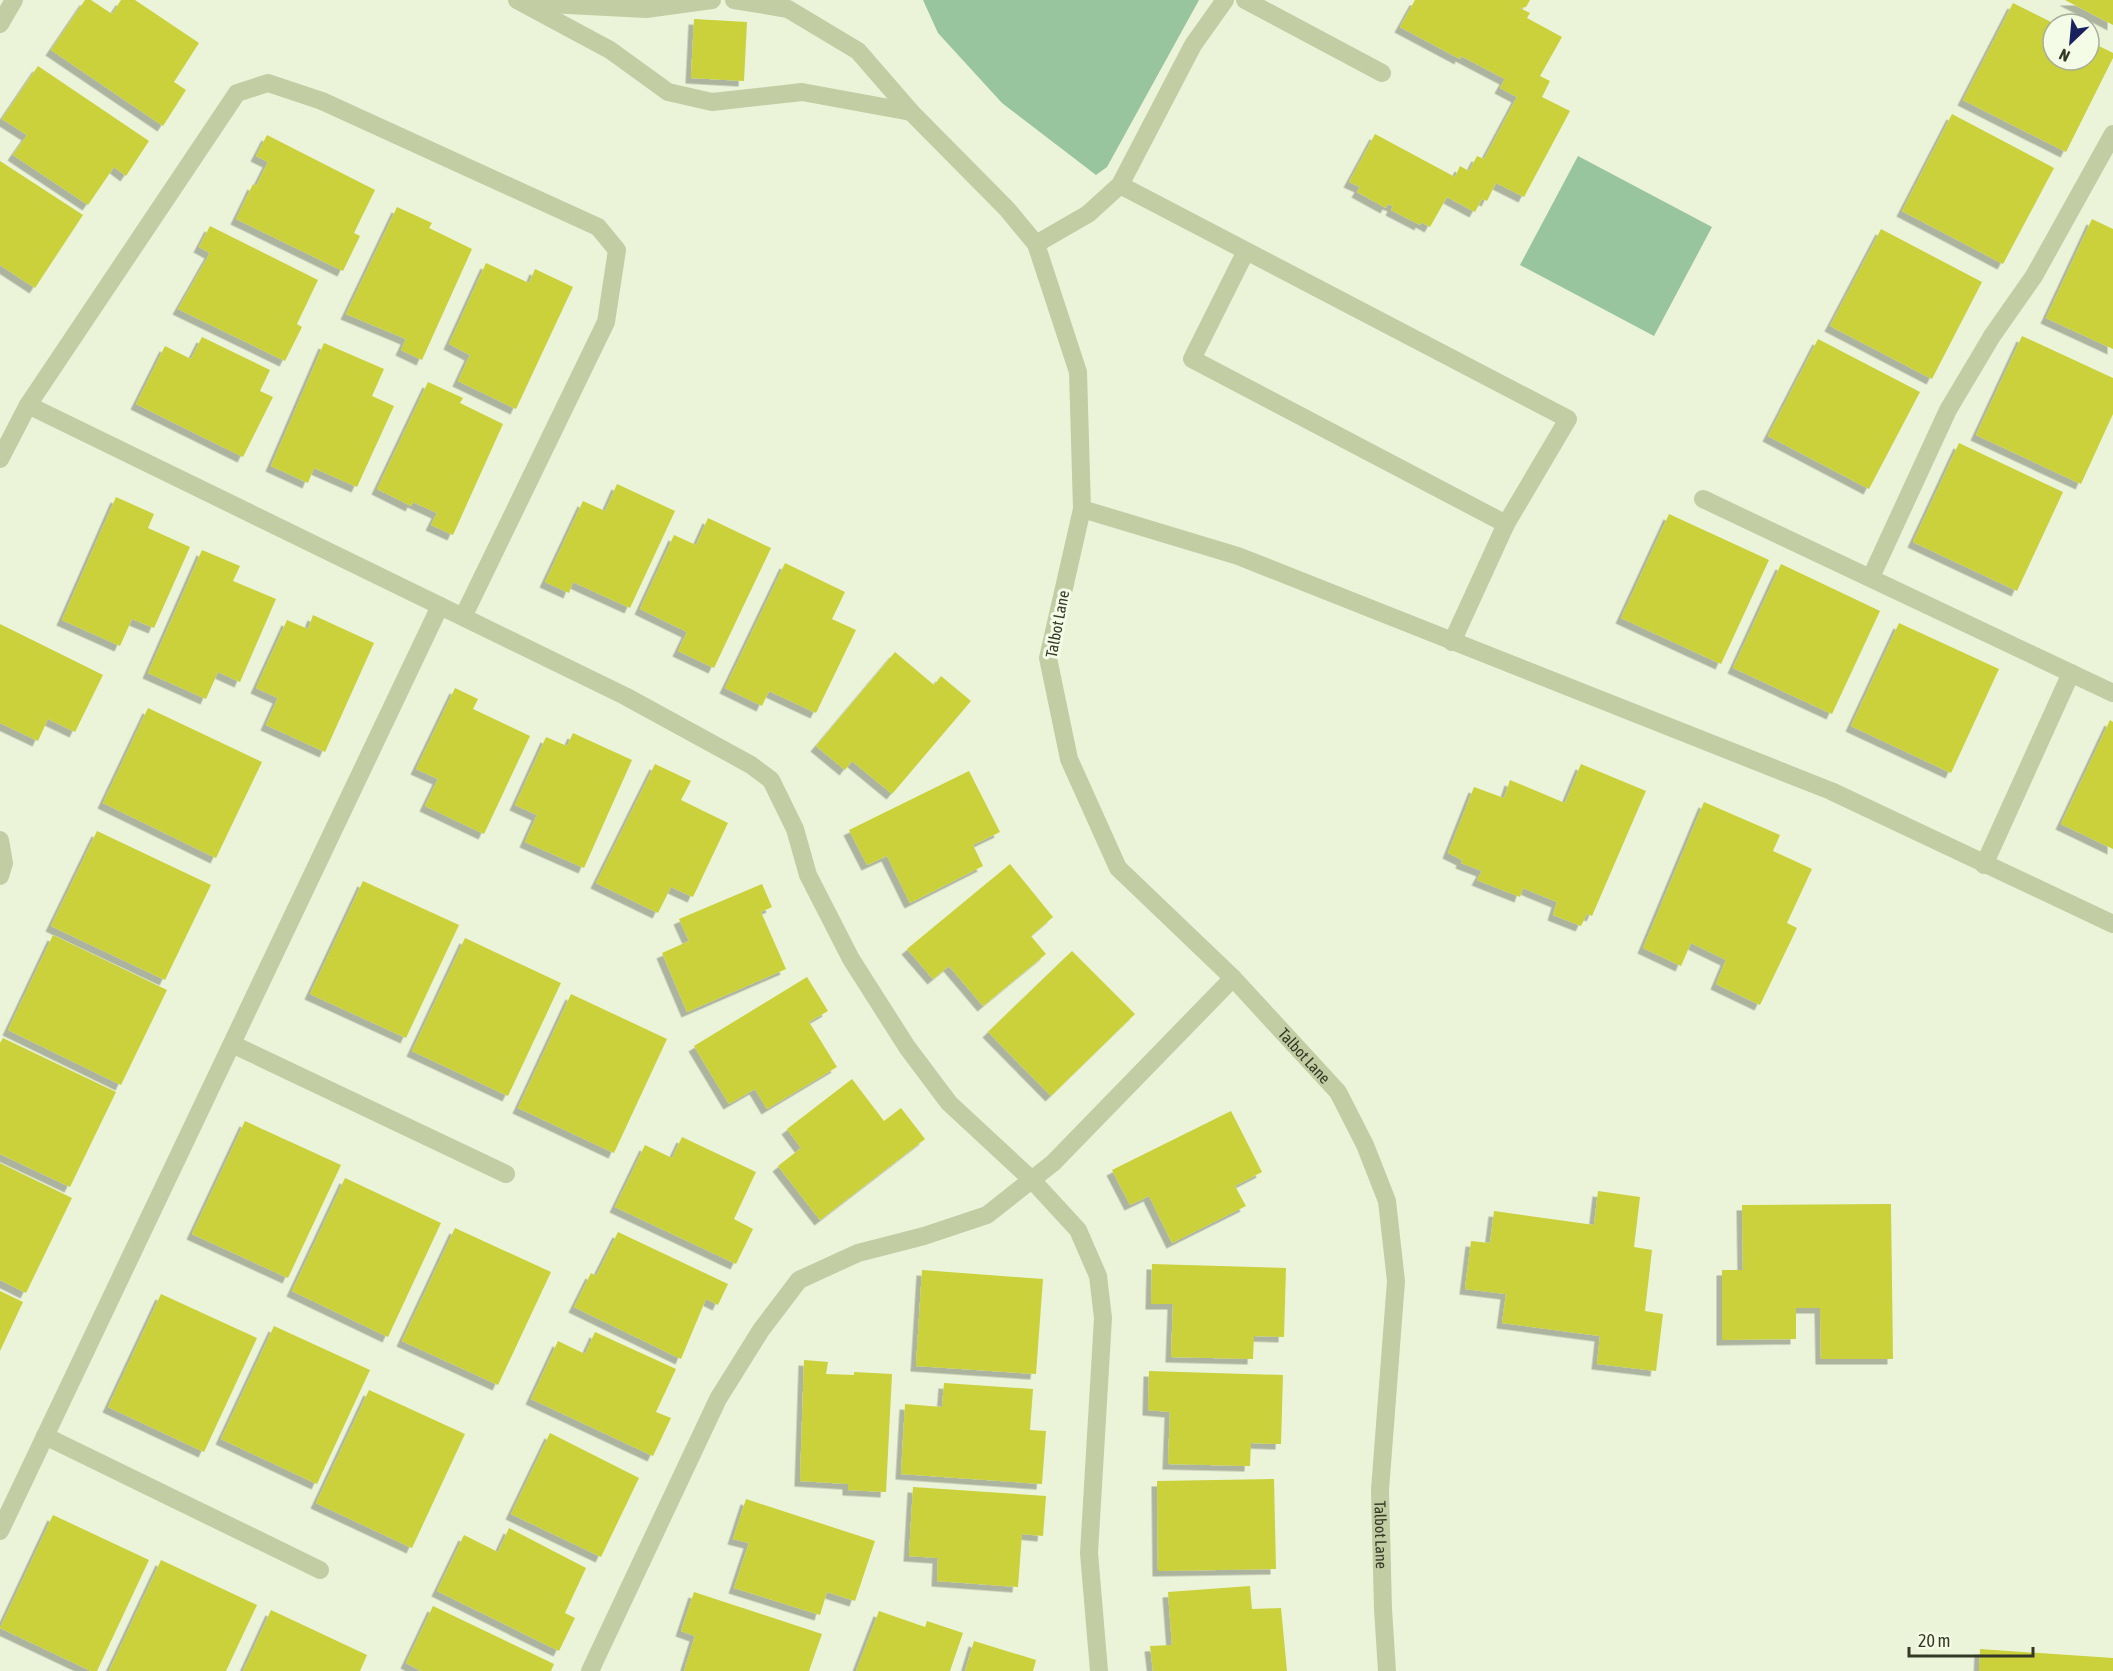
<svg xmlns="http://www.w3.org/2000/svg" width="2113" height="1671" font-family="'Asap Condensed',sans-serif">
	<defs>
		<filter id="shadow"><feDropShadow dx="-5.5" dy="5.5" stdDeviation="0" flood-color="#0004"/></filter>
	</defs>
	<rect width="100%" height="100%" fill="#ebf4d9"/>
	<g fill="#98c49e">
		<path d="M 923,0 L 1199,0 L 1107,167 L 1096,175 L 1002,103 L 938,33 Z"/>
		<path d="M 1578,156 L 1712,227 L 1654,336 L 1520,265 Z"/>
	</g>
	<g fill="#cad13a" filter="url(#shadow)">
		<path d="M 85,0 L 91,0 L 112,14 L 121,0 L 135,0 L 199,43 L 174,82 L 186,90 L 163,126 L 51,50 Z"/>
		<path d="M 1415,0 L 1530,0 L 1526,7 L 1520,8 L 1530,13 L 1527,18 L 1562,37 L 1540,76 L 1550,81 L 1542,97 L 1570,111 L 1524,197 L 1496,183 L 1487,201 L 1482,199 L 1475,212 L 1447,197 L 1430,227 L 1421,222 L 1420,225 L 1391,210 L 1393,206 L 1388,204 L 1386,208 L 1357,192 L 1360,187 L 1349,182 L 1375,134 L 1455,177 L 1460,166 L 1469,171 L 1477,156 L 1484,159 L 1517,97 L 1500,88 L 1505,79 L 1461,56 L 1460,59 L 1400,27 Z"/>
		<path d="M 2065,0 L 2113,0 L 2113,25 Z"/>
		<path d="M 2013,3 L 2053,23 L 2053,60 L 2089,60 L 2089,41 L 2113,53 L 2113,58 L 2066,152 L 1963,100 Z"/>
		<path d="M 694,19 L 747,22 L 744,81 L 691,78 Z"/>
		<path d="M 38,66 L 149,141 L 126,176 L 114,167 L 88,205 L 13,155 L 27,135 L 2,119 Z"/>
		<path d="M 1952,114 L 2054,168 L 2003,264 L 1902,211 Z"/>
		<path d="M 267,135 L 375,190 L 354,233 L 360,236 L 343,271 L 236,219 L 253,184 L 256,186 L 268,162 L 256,156 Z"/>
		<path d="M 0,161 L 83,215 L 35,288 L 0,265 Z"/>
		<path d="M 397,207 L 432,223 L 429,228 L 472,249 L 422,360 L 401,350 L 406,339 L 346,314 Z"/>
		<path d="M 2092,219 L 2113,229 L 2113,349 L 2046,318 Z"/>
		<path d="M 210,226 L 318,280 L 297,324 L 302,327 L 285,361 L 178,309 L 210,253 L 199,247 Z"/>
		<path d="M 1881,229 L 1982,282 L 1932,379 L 1830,326 Z"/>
		<path d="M 486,263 L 529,283 L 535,269 L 573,287 L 516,409 L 458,381 L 470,355 L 449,344 Z"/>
		<path d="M 2022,336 L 2113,378 L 2113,414 L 2081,484 L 1976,435 Z"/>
		<path d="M 202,337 L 270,370 L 260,391 L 273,397 L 243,457 L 136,404 L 165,346 L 191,359 Z"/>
		<path d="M 1818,339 L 1920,392 L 1869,489 L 1768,436 Z"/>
		<path d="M 324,343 L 384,369 L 372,396 L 394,406 L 357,487 L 314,468 L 308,483 L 271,466 Z"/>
		<path d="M 428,382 L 463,398 L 460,403 L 503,424 L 453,535 L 431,525 L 437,513 L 413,502 L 411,506 L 377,489 Z"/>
		<path d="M 1959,443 L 2063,492 L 2017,591 L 1913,542 Z"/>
		<path d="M 617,484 L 675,511 L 630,608 L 573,582 L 569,593 L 545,582 L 583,501 L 605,511 Z"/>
		<path d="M 116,497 L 154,514 L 148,528 L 190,547 L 154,628 L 132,619 L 120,646 L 62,620 Z"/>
		<path d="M 1669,514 L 1769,560 L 1721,664 L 1621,618 Z"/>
		<path d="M 708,518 L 771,548 L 714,668 L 678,651 L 687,632 L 640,609 L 674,535 L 696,545 Z"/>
		<path d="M 202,550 L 240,566 L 233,581 L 276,599 L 240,682 L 218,672 L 206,699 L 148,673 Z"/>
		<path d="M 785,563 L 845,592 L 832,619 L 856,630 L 816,713 L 769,691 L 762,706 L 725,688 Z"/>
		<path d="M 1781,564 L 1880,611 L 1832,714 L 1733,668 Z"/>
		<path d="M 313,615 L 374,643 L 325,752 L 266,725 L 278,698 L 256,688 L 287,620 L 308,629 Z"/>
		<path d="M 1899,623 L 1999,669 L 1951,773 L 1851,726 Z"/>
		<path d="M 0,624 L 103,675 L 75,732 L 48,719 L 38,741 L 0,723 Z"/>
		<path d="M 895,652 L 934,685 L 941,676 L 971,701 L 892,794 L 852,761 L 845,770 L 816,746 Z"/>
		<path d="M 455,688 L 478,699 L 473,709 L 530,736 L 484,834 L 425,806 L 438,779 L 416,769 Z"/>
		<path d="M 148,708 L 262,762 L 216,858 L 103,803 Z"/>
		<path d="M 2110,720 L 2113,722 L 2113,849 L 2061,824 Z"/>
		<path d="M 573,733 L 632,760 L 584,868 L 525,842 L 537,815 L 515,805 L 546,737 L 567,746 Z"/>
		<path d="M 655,764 L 691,781 L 681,800 L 728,823 L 693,897 L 671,887 L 658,913 L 596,883 Z"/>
		<path d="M 1581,764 L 1646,791 L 1592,916 L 1587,914 L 1581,926 L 1553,915 L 1557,902 L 1523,888 L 1520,897 L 1477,880 L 1482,871 L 1461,863 L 1462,860 L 1448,853 L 1474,787 L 1504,798 L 1510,780 L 1565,803 Z"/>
		<path d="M 969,771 L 1000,832 L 973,845 L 983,866 L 910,903 L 887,856 L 867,865 L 849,830 Z"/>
		<path d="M 1704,802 L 1780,835 L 1773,851 L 1812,869 L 1787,923 L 1797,928 L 1760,1005 L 1716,984 L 1726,960 L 1691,943 L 1681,966 L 1643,948 Z"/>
		<path d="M 97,831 L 211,885 L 165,980 L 51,926 Z"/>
		<path d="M 1010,864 L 1053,917 L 1031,936 L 1046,954 L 983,1006 L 949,966 L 933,979 L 907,949 Z"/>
		<path d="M 363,881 L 459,925 L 406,1038 L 310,994 Z"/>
		<path d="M 762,884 L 772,907 L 761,912 L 786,969 L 687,1012 L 662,953 L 689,941 L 679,919 Z"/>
		<path d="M 53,935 L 167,990 L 121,1085 L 8,1030 Z"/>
		<path d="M 465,938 L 561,983 L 508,1096 L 412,1051 Z"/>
		<path d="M 1072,951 L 1135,1014 L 1051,1096 L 988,1032 Z"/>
		<path d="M 807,977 L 828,1011 L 809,1022 L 837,1067 L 767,1109 L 755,1089 L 729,1104 L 694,1046 Z"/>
		<path d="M 571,994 L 667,1039 L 614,1153 L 518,1108 Z"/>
		<path d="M 3,1038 L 116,1092 L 70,1187 L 0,1154 L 0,1043 Z"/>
		<path d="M 852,1079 L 884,1121 L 901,1108 L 925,1139 L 820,1220 L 778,1166 L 801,1148 L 787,1129 Z"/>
		<path d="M 1231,1111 L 1262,1172 L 1235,1186 L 1246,1206 L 1172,1243 L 1149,1196 L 1130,1205 L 1112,1170 Z"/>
		<path d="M 245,1121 L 341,1165 L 288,1278 L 192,1234 Z"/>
		<path d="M 682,1137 L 756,1172 L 734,1219 L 753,1229 L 736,1264 L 615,1207 L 645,1145 L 672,1158 Z"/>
		<path d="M 0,1163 L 72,1198 L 26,1293 L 0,1280 Z"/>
		<path d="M 345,1178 L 441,1223 L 388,1337 L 292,1291 Z"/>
		<path d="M 1598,1191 L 1640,1197 L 1634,1247 L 1652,1250 L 1645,1311 L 1663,1314 L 1656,1371 L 1597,1364 L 1600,1336 L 1502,1323 L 1506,1294 L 1465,1289 L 1471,1241 L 1490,1243 L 1494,1211 L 1594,1225 Z"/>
		<path d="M 1891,1204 L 1893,1359 L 1821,1359 L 1820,1308 L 1796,1308 L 1796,1339 L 1722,1340 L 1722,1270 L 1743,1270 L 1742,1205 Z"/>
		<path d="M 455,1228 L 551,1272 L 498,1385 L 402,1341 Z"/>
		<path d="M 618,1232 L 728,1284 L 718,1305 L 706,1299 L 681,1359 L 574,1307 L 591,1273 L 596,1276 Z"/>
		<path d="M 1152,1264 L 1286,1268 L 1284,1337 L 1254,1336 L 1253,1359 L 1171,1357 L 1173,1304 L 1151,1304 Z"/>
		<path d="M 922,1270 L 1043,1279 L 1036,1374 L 916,1366 Z"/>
		<path d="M 0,1291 L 23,1302 L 0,1351 Z"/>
		<path d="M 161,1294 L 257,1338 L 204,1452 L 108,1407 Z"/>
		<path d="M 274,1326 L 370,1370 L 317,1484 L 221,1439 Z"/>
		<path d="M 595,1332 L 676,1369 L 656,1412 L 671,1418 L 653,1456 L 531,1399 L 558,1341 L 585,1354 Z"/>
		<path d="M 804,1360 L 828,1362 L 826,1374 L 854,1375 L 854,1372 L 892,1374 L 886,1492 L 848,1490 L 848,1484 L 800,1481 Z"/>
		<path d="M 1149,1371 L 1283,1375 L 1281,1444 L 1251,1443 L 1250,1466 L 1168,1464 L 1170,1412 L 1148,1410 Z"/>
		<path d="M 944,1383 L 1033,1389 L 1030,1430 L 1046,1431 L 1042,1484 L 901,1474 L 905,1404 L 942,1407 Z"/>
		<path d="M 369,1390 L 465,1434 L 412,1548 L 316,1503 Z"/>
		<path d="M 550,1433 L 639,1478 L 601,1557 L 511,1514 Z"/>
		<path d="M 1274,1479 L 1276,1569 L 1158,1571 L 1157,1481 Z"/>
		<path d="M 913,1487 L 1046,1496 L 1043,1536 L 1022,1534 L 1018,1587 L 937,1581 L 938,1558 L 909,1556 Z"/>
		<path d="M 746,1499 L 875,1541 L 855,1601 L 827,1592 L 820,1615 L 734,1588 L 749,1543 L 733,1539 Z"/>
		<path d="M 53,1515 L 149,1560 L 97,1671 L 91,1671 L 0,1628 Z"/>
		<path d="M 509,1528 L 586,1568 L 565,1613 L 575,1618 L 559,1651 L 437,1591 L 464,1535 L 498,1552 Z"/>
		<path d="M 161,1560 L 257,1605 L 226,1671 L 109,1671 Z"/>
		<path d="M 1250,1586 L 1252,1609 L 1281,1608 L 1287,1671 L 1153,1671 L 1150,1646 L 1172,1645 L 1168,1592 Z"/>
		<path d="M 694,1592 L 822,1634 L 809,1671 L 684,1671 L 695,1636 L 681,1631 Z"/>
		<path d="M 433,1606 L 554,1664 L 551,1671 L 421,1671 L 406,1663 Z"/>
		<path d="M 271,1610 L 367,1655 L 360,1671 L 243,1671 Z"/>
		<path d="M 879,1611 L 925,1627 L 927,1621 L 963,1633 L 950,1671 L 856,1671 Z"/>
		<path d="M 974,1641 L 1036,1660 L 1033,1671 L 965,1671 Z"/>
		<path d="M 1980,1649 L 2113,1658 L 2113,1671 L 1979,1671 Z"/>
	</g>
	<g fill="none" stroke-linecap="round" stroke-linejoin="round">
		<g stroke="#c2cda4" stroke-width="18">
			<path d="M 1245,0 L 1382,73"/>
			<path d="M 1120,185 L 1568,419 L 1506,524 L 1192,359 L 1246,251"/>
			<path d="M 1036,244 L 1088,214 L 1120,185 L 1193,45 L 1225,0"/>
			<path d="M 1452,642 L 1506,524"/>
			<path d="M 0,840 L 4,863 L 0,876"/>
		</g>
		<g stroke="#c2cda4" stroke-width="18">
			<path d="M 517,0 L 610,50 L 668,92 L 712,102 L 802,92 L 911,112"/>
			<path id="s1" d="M 734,0 L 788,9 L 858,51 L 911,112 L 1007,209 L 1036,244 L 1078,372 L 1082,509 L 1048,658 L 1069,759 L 1118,868 L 1233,978 L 1338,1092 L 1365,1145 L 1387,1201 L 1396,1281 L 1380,1490 L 1383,1609 L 1387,1671"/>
			<path d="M 529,3 L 646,9 L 712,0"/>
			<path d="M 0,24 L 14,0"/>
			<path d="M 0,459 L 28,405"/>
			<path d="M 1703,499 L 2113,693"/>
			<path d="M 1082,509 L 1238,556 L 1831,791 L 2113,924"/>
			<path d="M 1871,577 L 1948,410 L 1992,336 L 2034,276 L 2113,134"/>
			<path d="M 463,617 L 606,322 L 617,250 L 598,227 L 322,101 L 268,83 L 237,93 L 28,405 L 625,696 L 751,765 L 771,780 L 795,829 L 808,875 L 851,959 L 907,1047 L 949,1103 L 1032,1180 L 1078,1230 L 1098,1276 L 1103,1318 L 1089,1553 L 1099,1671"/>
			<path d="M 1984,865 L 2071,673"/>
			<path d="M 232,1044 L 506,1174"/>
			<path d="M 45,1436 L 320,1570"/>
			<path d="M 0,1531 L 440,606"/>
			<path d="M 590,1671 L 718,1399 L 761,1330 L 799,1280 L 858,1253 L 924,1236 L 987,1215 L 1053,1163 L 1233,978"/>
		</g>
	</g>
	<g text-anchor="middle" stroke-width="6" stroke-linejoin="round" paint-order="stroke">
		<g font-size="16" fill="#363826" stroke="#f4fbe6">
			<text transform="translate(1057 624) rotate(-79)" y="6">Talbot Lane</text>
			<text dy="6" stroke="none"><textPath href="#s1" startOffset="1311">Talbot Lane</textPath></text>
			<text dy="6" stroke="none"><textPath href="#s1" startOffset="1815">Talbot Lane</textPath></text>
		</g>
	</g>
	<g transform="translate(2071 42) rotate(206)"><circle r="28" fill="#f4fbe6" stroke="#a8ad99" stroke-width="1.5"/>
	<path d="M0-4.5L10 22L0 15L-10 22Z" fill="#18215d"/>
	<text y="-9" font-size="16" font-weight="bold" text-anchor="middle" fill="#363826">N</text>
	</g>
	<path d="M1909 1647v9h124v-9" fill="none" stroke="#363826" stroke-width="3"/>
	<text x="1918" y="1647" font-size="18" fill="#363826" stroke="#f4fbe6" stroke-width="4.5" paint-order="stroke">20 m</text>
</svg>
